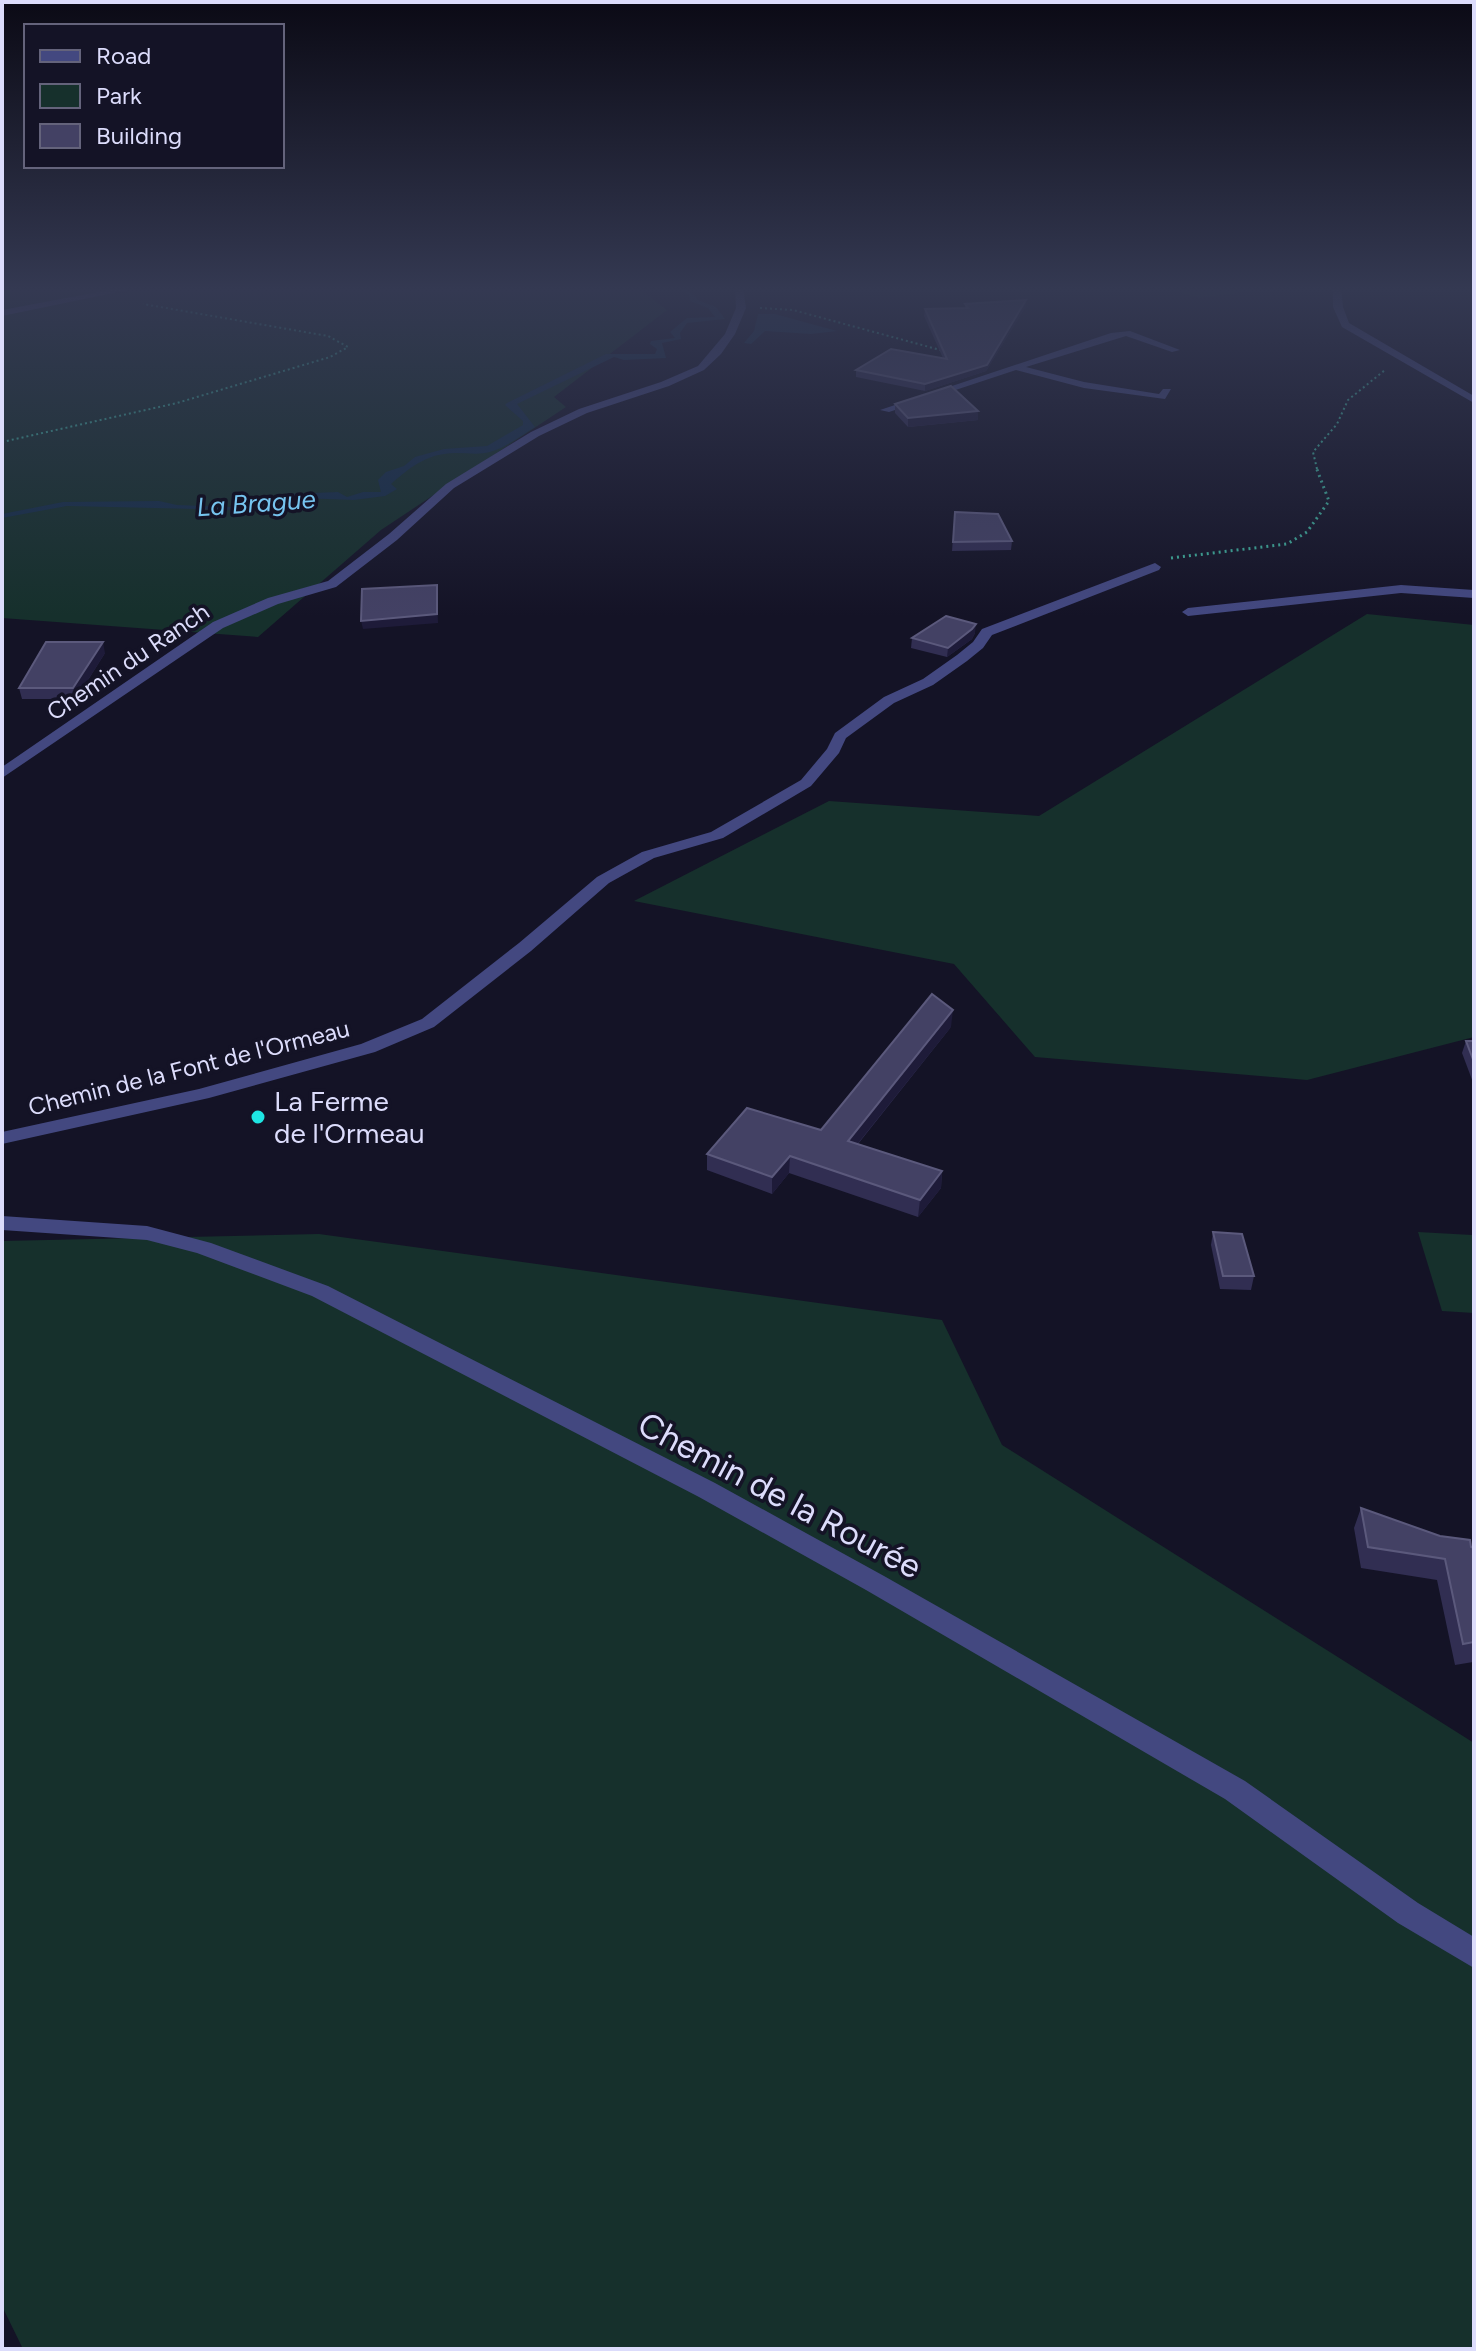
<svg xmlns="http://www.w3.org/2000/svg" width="1476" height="2351" font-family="Figtree,sans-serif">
	<rect width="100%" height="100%" fill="#141326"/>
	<g fill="#16302c">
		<path d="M 2,287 L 112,287 L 102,294 L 193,287 L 637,287 L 667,310 L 554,397 L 566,407 L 381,530 L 258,637 L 2,618 Z"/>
		<path d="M 1160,287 L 1282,287 L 1200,298 Z"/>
		<path d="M 1367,614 L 1474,625 L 1474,1037 L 1307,1080 L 1035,1057 L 954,964 L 634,901 L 829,801 L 1039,816 Z"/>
		<path d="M 1418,1232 L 1472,1235 L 1474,1313 L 1442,1311 Z"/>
		<path d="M 319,1234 L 942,1320 L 1002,1445 L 1474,1743 L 1474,2349 L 23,2349 L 2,2306 L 2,1241 Z"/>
	</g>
	<g fill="#152e48">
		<path d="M 676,287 L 685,287 L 700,301 L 716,307 L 725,319 L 687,323 L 680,333 L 681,339 L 662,343 L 666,358 L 624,360 L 614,357 L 517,404 L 535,427 C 521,436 506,447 490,452 C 475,456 459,451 444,454 C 422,457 406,471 391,484 L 397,489 L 385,496 L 354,500 L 299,498 L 241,510 L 67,506 L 2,518 L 2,514 L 63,502 L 159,501 L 177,505 L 232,507 L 289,494 L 338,492 L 347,497 L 363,492 L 381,492 L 378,480 L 386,472 L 404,466 L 415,457 L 444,449 L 487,446 L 523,425 L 523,421 L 505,405 L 507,403 L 606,354 L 655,354 L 657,349 L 650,344 L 651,341 L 675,338 L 670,332 L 687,318 L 715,317 L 708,308 L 690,301 L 689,295 Z"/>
		<path d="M 758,314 L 775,314 L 837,331 L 811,334 L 765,331 L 751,344 L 744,343 L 754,331 Z"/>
	</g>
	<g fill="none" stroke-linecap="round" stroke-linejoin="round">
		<g stroke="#3ead9a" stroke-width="2" stroke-dasharray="2 3" stroke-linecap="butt">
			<path d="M 760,308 L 793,310 L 944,351"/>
			<path d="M 2,442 L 177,403 L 330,357 L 348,347 L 328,336 L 143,304"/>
			<path d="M 1317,469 L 1313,452 L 1337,424 L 1348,400 L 1385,370"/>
		</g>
		<path stroke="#3ead9a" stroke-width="3" stroke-dasharray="2 4" stroke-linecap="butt" d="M 1171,558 L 1287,544 L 1307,532 L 1329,501 L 1316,467"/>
		<g fill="#434880" fill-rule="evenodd">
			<path d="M 125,287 L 142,287 L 2,316 L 2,310 Z"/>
			<path d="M 735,287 L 743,287 L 746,308 L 735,334 L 721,354 L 704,370 L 669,386 L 587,413 L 539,436 L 454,488 L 397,540 L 336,587 L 278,604 L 223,628 L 2,778 L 2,767 L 213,622 L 268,598 L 328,581 L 389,534 L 446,484 L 531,432 L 579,409 L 661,382 L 698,366 L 725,334 L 736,308 Z"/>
			<path d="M 1333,287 L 1341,287 L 1343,307 L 1349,323 L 1474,396 L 1474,403 L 1342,327 L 1333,307 Z"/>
			<path d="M 1130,331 L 1180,350 L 1172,352 L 1126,336 L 1026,367 L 1084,382 L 1159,394 L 1163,389 L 1171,389 L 1165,399 L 1084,388 L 1016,370 L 889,412 L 880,410 L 1111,333 Z"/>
			<path d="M 1155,563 L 1161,567 L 1159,570 L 992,635 L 983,648 L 967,661 L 933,685 L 894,703 L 846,738 L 839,753 L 811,786 L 723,838 L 654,858 L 609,883 L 531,951 L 434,1027 L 375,1052 L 209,1098 L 2,1144 L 2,1132 L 199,1089 L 361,1044 L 422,1019 L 519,943 L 597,877 L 642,852 L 711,832 L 801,780 L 827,749 L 835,733 L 884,697 L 923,679 L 957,655 L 973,642 L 982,629 Z"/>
			<path d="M 1401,585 L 1474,590 L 1474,598 L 1401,593 L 1188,616 L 1182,612 L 1188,608 Z"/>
			<path d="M 2,1216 L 147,1226 L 211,1243 L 328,1286 L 715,1483 L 884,1576 L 1245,1781 L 1418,1903 L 1474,1937 L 1474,1968 L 1398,1923 L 1225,1799 L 866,1590 L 699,1497 L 312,1296 L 197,1253 L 147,1240 L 2,1230 Z"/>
		</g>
	</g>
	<g fill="#312e52">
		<path d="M 1026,300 L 1026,306 L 986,371 L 925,391 L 856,377 L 856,370 L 943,358 L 924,316 L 925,309 L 965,309 L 965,304 Z"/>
		<path d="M 895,404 L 978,411 L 978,420 L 908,427 L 895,413 Z"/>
		<path d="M 955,512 L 1012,541 L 1011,550 L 952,551 Z"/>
		<path d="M 975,633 L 972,639 L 947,657 L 911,648 L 912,638 Z"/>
		<path d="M 105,653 L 76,699 L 22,699 L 19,688 Z"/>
		<path d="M 951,1027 L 858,1144 L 942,1171 L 941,1188 L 918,1217 L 789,1173 L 772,1194 L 707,1170 L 707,1154 L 821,1130 Z"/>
		<path d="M 1466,1041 L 1474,1041 L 1474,1085 L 1462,1053 Z"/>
		<path d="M 1213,1232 L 1254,1276 L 1251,1290 L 1220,1289 L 1211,1245 Z"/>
		<path d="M 1361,1508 L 1474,1548 L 1473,1662 L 1455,1665 L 1437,1580 L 1361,1568 L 1354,1528 Z"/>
	</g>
	<g fill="#1e1b39">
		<path d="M 1026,300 L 1026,306 L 986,371 L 925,391 L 925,384 Z"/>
		<path d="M 978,411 L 978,420 L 908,427 L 908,418 Z"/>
		<path d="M 437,585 L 438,623 L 363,629 L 361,621 Z"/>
		<path d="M 976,624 L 975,633 L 972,639 L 947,657 L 948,648 Z"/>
		<path d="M 103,642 L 105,653 L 76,699 L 73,688 Z"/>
		<path d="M 953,1010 L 951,1027 L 847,1157 L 848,1141 Z"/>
		<path d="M 790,1156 L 789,1173 L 772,1194 L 772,1177 Z"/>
		<path d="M 942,1171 L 941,1188 L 918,1217 L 920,1200 Z"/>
	</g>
	<g fill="#434164" stroke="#5b597c" stroke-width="2">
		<path d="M 1026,300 L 987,365 L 925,384 L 856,370 L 891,349 L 947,359 L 925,309 L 968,308 L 965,304 Z"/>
		<path d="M 951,386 L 978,411 L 908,418 L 895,404 Z"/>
		<path d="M 955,512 L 998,514 L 1012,541 L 953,542 Z"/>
		<path d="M 437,585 L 437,614 L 361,621 L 362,589 Z"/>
		<path d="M 946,616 L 976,624 L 972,629 L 948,648 L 912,638 Z"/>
		<path d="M 46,642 L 103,642 L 73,688 L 19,688 Z"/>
		<path d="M 932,994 L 953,1010 L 848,1141 L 942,1171 L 920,1200 L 790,1156 L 772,1177 L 707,1154 L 747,1108 L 821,1130 Z"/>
		<path d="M 1466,1041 L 1474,1041 L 1474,1062 Z"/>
		<path d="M 1213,1232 L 1242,1234 L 1254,1276 L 1223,1276 Z"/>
		<path d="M 1361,1508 L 1440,1536 L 1470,1540 L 1471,1547 L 1474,1548 L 1474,1642 L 1463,1644 L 1445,1559 L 1368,1547 Z"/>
	</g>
	<linearGradient id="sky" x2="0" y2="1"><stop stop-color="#0b0a15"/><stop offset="0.47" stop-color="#343952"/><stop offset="1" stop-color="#343952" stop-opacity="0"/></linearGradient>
	<rect width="1476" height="616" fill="url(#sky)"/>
	<circle fill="#1ee5e3" stroke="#141326" stroke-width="3" cx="258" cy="1117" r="8"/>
	<g text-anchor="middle" stroke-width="7" stroke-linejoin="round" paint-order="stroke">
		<g font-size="24" fill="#dcdcfb" stroke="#141326">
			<text transform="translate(128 662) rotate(-34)" y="8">Chemin du Ranch</text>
			<text transform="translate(189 1068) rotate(-14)" y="8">Chemin de la Font de l'Ormeau</text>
		</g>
		<g font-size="26" font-style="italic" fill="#76c4ef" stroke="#141326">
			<text transform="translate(256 503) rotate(-4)" y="9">La Brague</text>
		</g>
		<g font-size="28" fill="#dcdcfb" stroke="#141326" text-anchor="start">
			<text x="274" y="1111">La Ferme<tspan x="274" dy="32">de l'Ormeau</tspan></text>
		</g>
		<g font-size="34" fill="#dcdcfb" stroke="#141326">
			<text transform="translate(780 1495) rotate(28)" y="12">Chemin de la Rourée</text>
		</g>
	</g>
	<rect width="1476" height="2351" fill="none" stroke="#dcdcfb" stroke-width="8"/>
	<rect x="24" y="24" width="260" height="144" fill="#141326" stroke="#64637b" stroke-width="2"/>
	<rect x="40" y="50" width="40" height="12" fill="#434880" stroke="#64637b" stroke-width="2"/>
	<text x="96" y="64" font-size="24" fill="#dcdcfb">Road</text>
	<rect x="40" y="84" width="40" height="24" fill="#16302c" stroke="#64637b" stroke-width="2"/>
	<text x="96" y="104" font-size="24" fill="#dcdcfb">Park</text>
	<rect x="40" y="124" width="40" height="24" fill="#434164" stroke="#64637b" stroke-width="2"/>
	<text x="96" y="144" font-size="24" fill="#dcdcfb">Building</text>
</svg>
